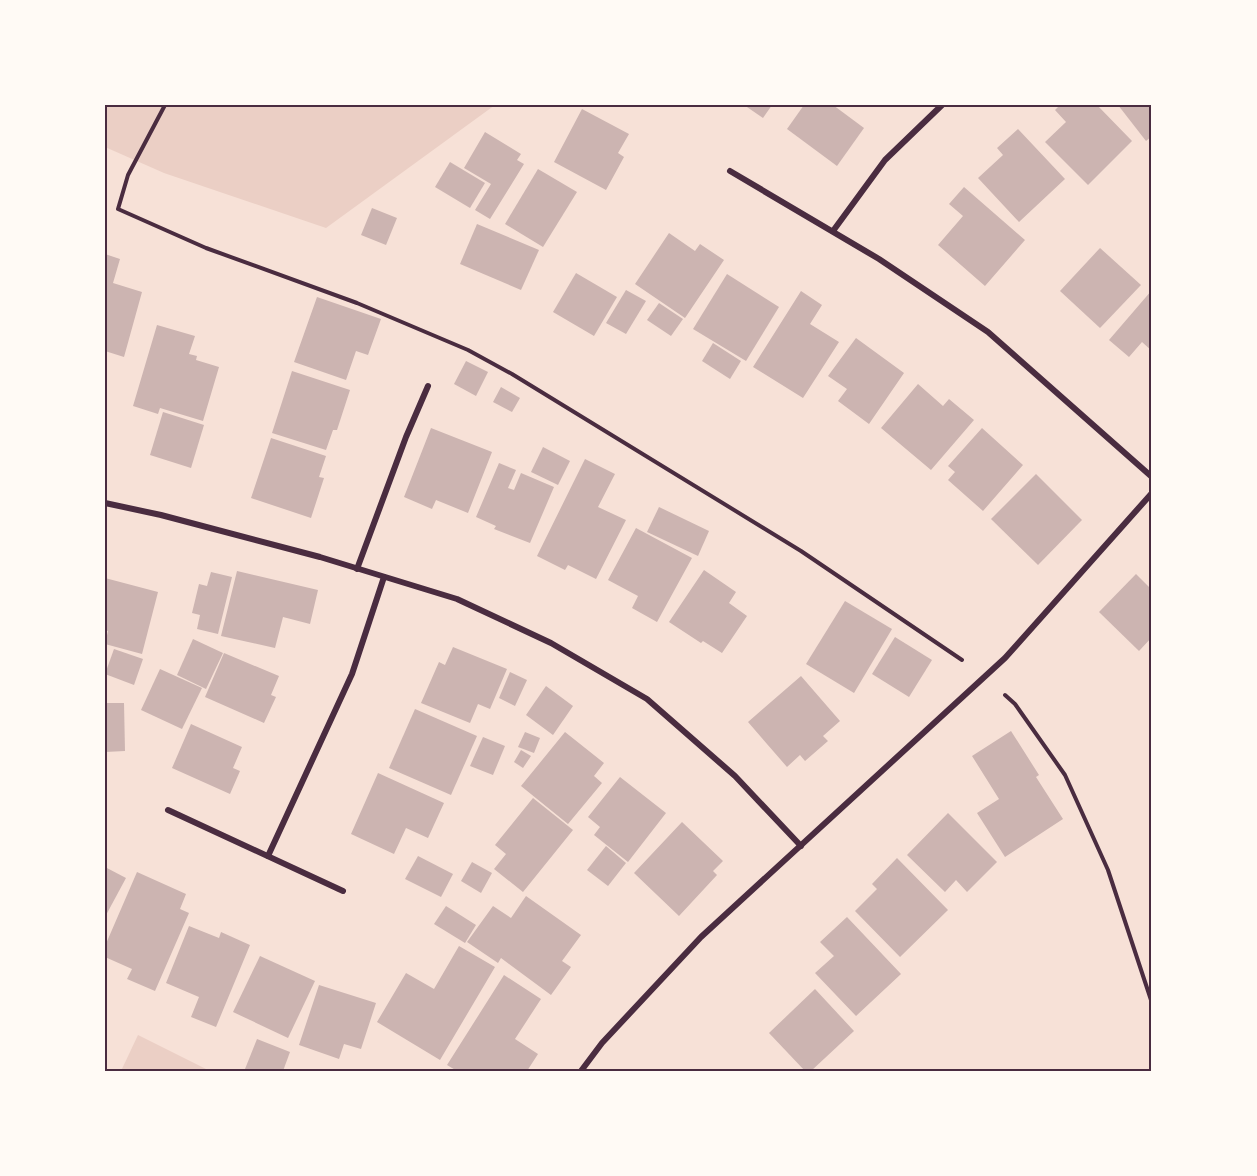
<svg xmlns="http://www.w3.org/2000/svg" width="1257" height="1176" font-family="'Archivo Narrow',sans-serif">
	<rect width="100%" height="100%" fill="#f7e1d7"/>
	<g fill="#ebcfc5">
		<path d="M 105,105 L 495,105 L 326,228 L 164,173 L 105,147 Z"/>
		<path d="M 138,1035 L 210,1071 L 121,1071 Z"/>
	</g>
	<g fill="#ccb4b1">
		<path d="M 744,105 L 772,105 L 763,118 Z"/>
		<path d="M 804,105 L 833,105 L 864,128 L 837,166 L 787,129 Z"/>
		<path d="M 1060,105 L 1097,105 L 1132,141 L 1088,185 L 1045,142 L 1066,122 L 1055,110 Z"/>
		<path d="M 1118,105 L 1152,105 L 1152,136 L 1146,141 Z"/>
		<path d="M 582,109 L 629,134 L 618,153 L 624,157 L 606,190 L 554,162 Z"/>
		<path d="M 1018,129 L 1065,179 L 1019,222 L 978,178 L 1003,155 L 997,148 Z"/>
		<path d="M 485,132 L 521,154 L 517,160 L 524,164 L 490,219 L 475,210 L 491,184 L 464,168 Z"/>
		<path d="M 450,162 L 485,183 L 470,208 L 435,187 Z"/>
		<path d="M 538,169 L 577,192 L 543,247 L 505,224 Z"/>
		<path d="M 964,187 L 1025,240 L 985,286 L 938,245 L 963,216 L 949,204 Z"/>
		<path d="M 372,208 L 397,218 L 386,245 L 361,235 Z"/>
		<path d="M 477,224 L 539,250 L 521,290 L 460,264 Z"/>
		<path d="M 669,233 L 695,251 L 700,244 L 724,260 L 685,318 L 635,284 Z"/>
		<path d="M 1100,248 L 1141,285 L 1100,328 L 1060,291 Z"/>
		<path d="M 105,254 L 120,259 L 113,283 L 142,292 L 124,357 L 105,351 Z"/>
		<path d="M 576,273 L 617,297 L 594,336 L 553,312 Z"/>
		<path d="M 727,274 L 779,307 L 746,361 L 693,329 Z"/>
		<path d="M 626,290 L 646,301 L 626,334 L 606,323 Z"/>
		<path d="M 1152,290 L 1152,351 L 1142,342 L 1129,357 L 1109,340 Z"/>
		<path d="M 801,291 L 822,305 L 810,324 L 839,342 L 803,398 L 753,367 Z"/>
		<path d="M 317,297 L 381,319 L 368,355 L 356,351 L 346,380 L 294,362 Z"/>
		<path d="M 659,303 L 683,319 L 671,336 L 647,320 Z"/>
		<path d="M 157,325 L 195,336 L 189,354 L 197,356 L 196,360 L 219,367 L 203,421 L 160,408 L 158,414 L 133,406 Z"/>
		<path d="M 856,338 L 904,373 L 869,424 L 838,401 L 847,389 L 828,376 Z"/>
		<path d="M 713,343 L 741,361 L 730,379 L 702,361 Z"/>
		<path d="M 466,361 L 488,372 L 476,396 L 454,384 Z"/>
		<path d="M 292,371 L 350,390 L 337,430 L 333,430 L 326,450 L 272,433 Z"/>
		<path d="M 918,384 L 943,406 L 949,399 L 974,420 L 931,470 L 881,428 Z"/>
		<path d="M 501,387 L 520,398 L 512,412 L 493,402 Z"/>
		<path d="M 163,412 L 204,425 L 191,468 L 150,455 Z"/>
		<path d="M 431,428 L 492,452 L 468,513 L 436,500 L 432,509 L 404,497 Z"/>
		<path d="M 982,428 L 1023,465 L 983,511 L 948,480 L 955,472 L 948,466 Z"/>
		<path d="M 271,438 L 326,456 L 319,477 L 324,478 L 311,518 L 251,498 Z"/>
		<path d="M 543,447 L 570,461 L 558,485 L 531,472 Z"/>
		<path d="M 585,459 L 615,474 L 598,507 L 626,520 L 596,579 L 568,565 L 565,570 L 537,556 Z"/>
		<path d="M 499,463 L 516,470 L 508,488 L 514,490 L 521,473 L 554,487 L 530,543 L 494,529 L 496,526 L 476,517 Z"/>
		<path d="M 1036,474 L 1082,520 L 1038,565 L 991,519 Z"/>
		<path d="M 659,507 L 709,531 L 698,556 L 647,532 Z"/>
		<path d="M 636,528 L 692,558 L 657,622 L 632,608 L 638,596 L 608,580 Z"/>
		<path d="M 704,570 L 736,592 L 729,603 L 747,616 L 722,653 L 703,641 L 701,643 L 669,622 Z"/>
		<path d="M 237,571 L 318,590 L 310,624 L 283,617 L 275,648 L 221,636 Z"/>
		<path d="M 211,572 L 232,577 L 218,634 L 197,629 L 200,615 L 192,613 L 199,584 L 207,586 Z"/>
		<path d="M 1136,574 L 1152,590 L 1152,637 L 1139,651 L 1099,612 Z"/>
		<path d="M 105,578 L 158,592 L 142,654 L 105,644 L 108,631 L 105,630 Z"/>
		<path d="M 845,601 L 892,629 L 854,693 L 806,664 Z"/>
		<path d="M 895,637 L 932,660 L 909,697 L 872,674 Z"/>
		<path d="M 193,639 L 223,653 L 206,689 L 177,675 Z"/>
		<path d="M 453,647 L 507,669 L 490,709 L 478,704 L 470,723 L 421,703 L 439,662 L 445,665 Z"/>
		<path d="M 114,649 L 143,659 L 134,685 L 105,674 Z"/>
		<path d="M 224,653 L 279,676 L 271,695 L 276,697 L 264,723 L 205,697 Z"/>
		<path d="M 160,669 L 202,688 L 182,729 L 141,710 Z"/>
		<path d="M 510,672 L 527,680 L 515,706 L 499,698 Z"/>
		<path d="M 801,676 L 840,721 L 823,736 L 828,741 L 805,761 L 800,755 L 787,767 L 748,722 Z"/>
		<path d="M 546,686 L 573,706 L 553,735 L 526,715 Z"/>
		<path d="M 105,703 L 124,703 L 125,751 L 105,752 Z"/>
		<path d="M 415,709 L 477,736 L 451,795 L 389,768 Z"/>
		<path d="M 191,724 L 242,747 L 233,768 L 240,771 L 230,794 L 172,768 Z"/>
		<path d="M 1011,731 L 1039,775 L 1036,777 L 1063,819 L 1005,857 L 977,813 L 999,799 L 972,756 Z"/>
		<path d="M 525,732 L 540,738 L 534,753 L 518,747 Z"/>
		<path d="M 565,732 L 604,763 L 594,776 L 602,783 L 568,824 L 521,786 Z"/>
		<path d="M 483,737 L 505,746 L 493,775 L 470,766 Z"/>
		<path d="M 521,750 L 531,756 L 523,768 L 514,762 Z"/>
		<path d="M 378,773 L 444,803 L 428,838 L 406,828 L 394,854 L 351,834 Z"/>
		<path d="M 620,777 L 666,813 L 628,862 L 594,835 L 600,827 L 588,817 Z"/>
		<path d="M 533,798 L 573,830 L 523,892 L 494,869 L 506,854 L 495,845 Z"/>
		<path d="M 948,813 L 997,862 L 967,892 L 956,880 L 945,892 L 907,855 Z"/>
		<path d="M 682,822 L 723,861 L 713,871 L 717,875 L 679,916 L 634,873 Z"/>
		<path d="M 606,846 L 626,863 L 608,886 L 587,870 Z"/>
		<path d="M 418,856 L 453,874 L 441,897 L 405,879 Z"/>
		<path d="M 897,858 L 948,910 L 900,957 L 855,911 L 877,889 L 872,884 Z"/>
		<path d="M 472,862 L 492,873 L 481,893 L 461,881 Z"/>
		<path d="M 105,867 L 126,878 L 105,917 Z"/>
		<path d="M 137,872 L 186,894 L 180,909 L 189,913 L 155,991 L 127,979 L 132,969 L 105,957 L 105,946 Z"/>
		<path d="M 526,896 L 581,935 L 562,961 L 571,967 L 551,995 L 501,958 L 498,963 L 467,942 L 493,906 L 511,918 Z"/>
		<path d="M 446,906 L 476,925 L 465,943 L 434,924 Z"/>
		<path d="M 847,917 L 901,974 L 856,1016 L 815,973 L 834,956 L 820,942 Z"/>
		<path d="M 189,926 L 219,938 L 221,932 L 250,945 L 216,1027 L 191,1017 L 199,997 L 166,983 Z"/>
		<path d="M 459,946 L 495,967 L 440,1060 L 377,1022 L 406,973 L 434,989 Z"/>
		<path d="M 260,956 L 315,981 L 288,1038 L 233,1012 Z"/>
		<path d="M 504,975 L 541,999 L 515,1039 L 538,1054 L 527,1071 L 457,1071 L 447,1065 Z"/>
		<path d="M 319,985 L 376,1003 L 361,1049 L 344,1044 L 339,1059 L 299,1045 Z"/>
		<path d="M 815,989 L 854,1031 L 811,1071 L 805,1071 L 769,1033 Z"/>
		<path d="M 257,1039 L 290,1052 L 283,1071 L 251,1071 L 245,1069 Z"/>
	</g>
	<g fill="none" stroke-linecap="round" stroke-linejoin="round">
		<g stroke="#4a2c40" stroke-width="4">
			<path d="M 165,105 L 128,175 L 118,209 L 206,248 L 357,303 L 468,350 L 512,374 L 801,551 L 962,660"/>
			<path d="M 1005,695 L 1015,704 L 1065,775 L 1108,870 L 1152,1003"/>
		</g>
		<g stroke="#4a2c40" stroke-width="6">
			<path d="M 730,171 L 879,259 L 988,332 L 1152,477"/>
			<path d="M 833,231 L 885,160 L 942,105"/>
			<path d="M 105,503 L 161,515 L 320,557 L 457,599 L 551,643 L 647,699 L 735,776 L 801,846"/>
			<path d="M 357,569 L 406,437 L 428,386"/>
			<path d="M 168,810 L 343,891"/>
			<path d="M 268,856 L 352,674 L 384,577"/>
			<path d="M 581,1071 L 602,1043 L 701,937 L 1005,658 L 1152,493"/>
		</g>
	</g>
	<rect width="1257" height="1176" fill="none" stroke="#fffaf5" stroke-width="213"/>
	<rect x="106" y="106" width="1044" height="964" fill="none" stroke="#4a2c40" stroke-width="2"/>
</svg>
